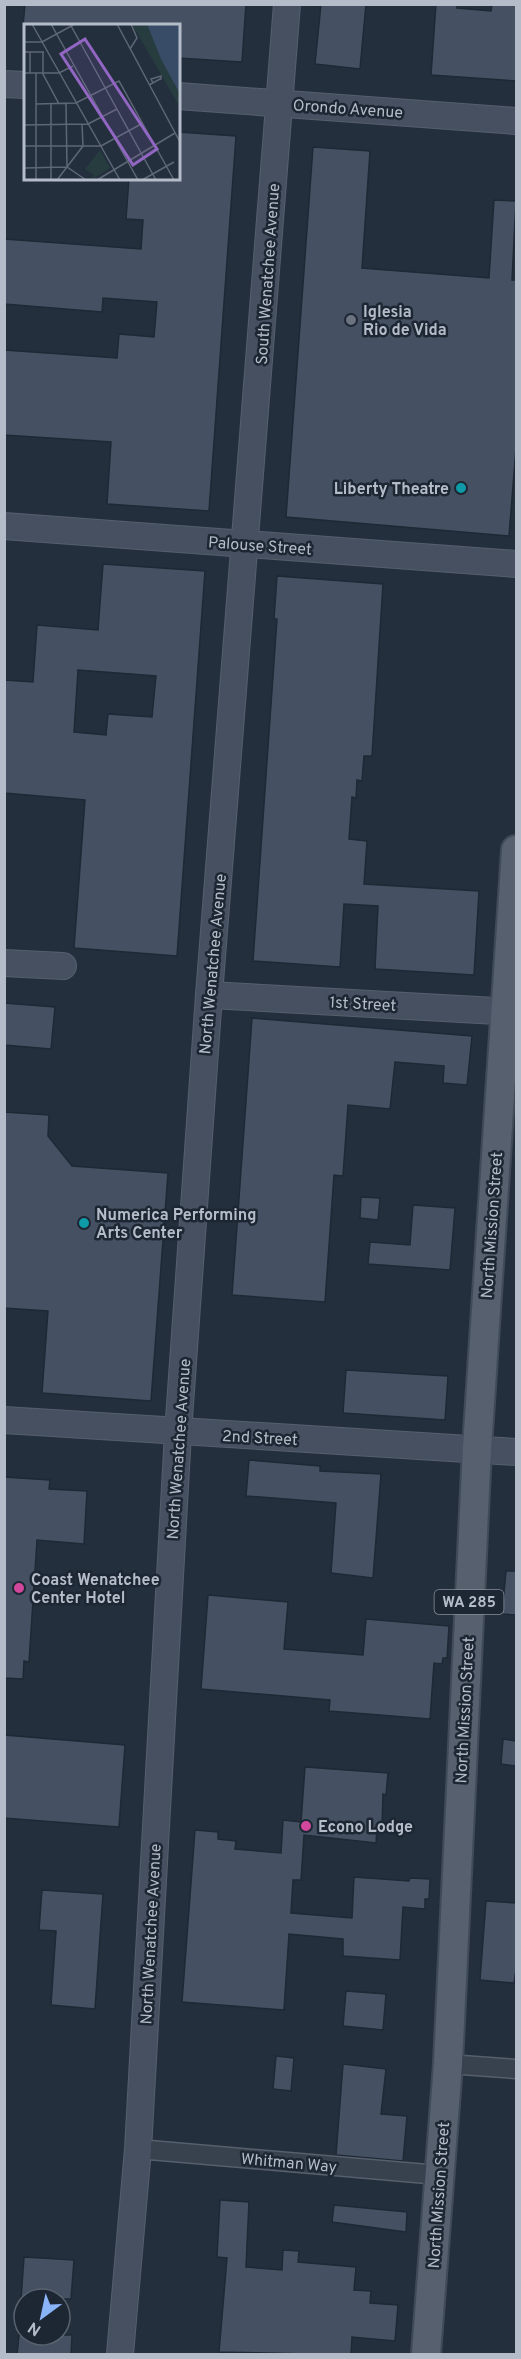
<svg xmlns="http://www.w3.org/2000/svg" width="521" height="2359" font-family="Overpass,sans-serif">
	<rect width="100%" height="100%" fill="#242f3e"/>
	<g fill="#455162" stroke="#1f2835" stroke-width="1.5" fill-rule="evenodd">
		<path d="M 25,4 L 246,4 L 242,62 L 178,58 L 178,26 L 23,26 Z"/>
		<path d="M 321,4 L 366,4 L 360,69 L 315,64 Z"/>
		<path d="M 436,4 L 457,4 L 457,8 L 491,11 L 492,4 L 516,4 L 516,81 L 431,75 Z"/>
		<path d="M 178,132 L 236,136 L 209,511 L 107,504 L 111,442 L 4,435 L 4,350 L 117,358 L 119,334 L 154,337 L 157,302 L 103,298 L 102,312 L 4,304 L 4,239 L 141,249 L 143,220 L 126,219 L 129,178 L 178,178 Z"/>
		<path d="M 313,147 L 370,151 L 362,268 L 489,278 L 494,200 L 516,201 L 512,280 L 516,280 L 516,448 L 509,536 L 286,517 Z"/>
		<path d="M 103,564 L 205,571 L 177,956 L 74,948 L 85,800 L 4,793 L 4,680 L 33,682 L 37,625 L 98,630 ZM 78,670 L 156,676 L 152,717 L 108,714 L 106,735 L 74,732 Z"/>
		<path d="M 277,576 L 383,584 L 372,756 L 364,756 L 362,781 L 357,780 L 356,798 L 352,797 L 349,839 L 367,841 L 364,884 L 479,891 L 474,975 L 375,969 L 378,906 L 344,904 L 340,967 L 253,961 L 277,619 L 274,619 Z"/>
		<path d="M 4,1003 L 55,1007 L 51,1049 L 4,1045 Z"/>
		<path d="M 252,1018 L 472,1036 L 467,1085 L 443,1083 L 444,1066 L 395,1062 L 390,1109 L 348,1105 L 343,1176 L 334,1175 L 325,1302 L 232,1295 Z"/>
		<path d="M 4,1112 L 49,1115 L 48,1136 L 72,1166 L 168,1173 L 151,1401 L 42,1393 L 48,1311 L 4,1308 Z"/>
		<path d="M 361,1197 L 380,1198 L 378,1220 L 360,1218 Z"/>
		<path d="M 413,1205 L 455,1208 L 450,1270 L 368,1264 L 370,1242 L 410,1245 Z"/>
		<path d="M 346,1370 L 448,1376 L 445,1420 L 343,1413 Z"/>
		<path d="M 249,1460 L 320,1466 L 320,1471 L 381,1474 L 373,1578 L 331,1573 L 336,1503 L 246,1496 Z"/>
		<path d="M 4,1477 L 50,1480 L 49,1489 L 87,1491 L 84,1544 L 37,1540 L 29,1662 L 24,1661 L 23,1679 L 4,1678 Z"/>
		<path d="M 506,1571 L 516,1571 L 516,1615 L 502,1614 Z"/>
		<path d="M 208,1595 L 288,1602 L 284,1649 L 363,1655 L 366,1619 L 449,1626 L 447,1658 L 443,1658 L 442,1664 L 434,1663 L 430,1719 L 329,1711 L 330,1700 L 201,1689 Z"/>
		<path d="M 4,1735 L 125,1745 L 119,1827 L 4,1818 Z"/>
		<path d="M 503,1739 L 516,1741 L 516,1766 L 501,1764 Z"/>
		<path d="M 305,1767 L 388,1773 L 386,1795 L 383,1794 L 382,1828 L 377,1828 L 376,1843 L 304,1835 L 301,1880 L 293,1880 L 291,1913 L 352,1918 L 354,1877 L 409,1881 L 410,1878 L 430,1879 L 429,1899 L 425,1899 L 425,1909 L 403,1907 L 400,1960 L 343,1956 L 343,1939 L 289,1934 L 284,2010 L 182,2002 L 195,1830 L 218,1832 L 218,1839 L 236,1841 L 235,1849 L 281,1853 L 283,1820 L 301,1822 Z"/>
		<path d="M 42,1890 L 103,1894 L 95,2009 L 51,2005 L 56,1931 L 39,1930 Z"/>
		<path d="M 486,1901 L 516,1903 L 516,1970 L 514,1983 L 480,1980 Z"/>
		<path d="M 346,1991 L 386,1994 L 383,2030 L 343,2026 Z"/>
		<path d="M 276,2056 L 294,2058 L 291,2091 L 273,2089 Z"/>
		<path d="M 343,2064 L 386,2069 L 381,2114 L 407,2116 L 403,2161 L 336,2155 Z"/>
		<path d="M 220,2200 L 249,2202 L 246,2267 L 282,2270 L 283,2250 L 299,2251 L 298,2262 L 356,2267 L 354,2290 L 371,2291 L 370,2303 L 398,2305 L 395,2341 L 352,2337 L 351,2355 L 219,2352 L 227,2258 L 217,2257 Z"/>
		<path d="M 334,2205 L 407,2212 L 406,2232 L 332,2222 Z"/>
		<path d="M 24,2257 L 74,2260 L 71,2299 L 21,2299 Z"/>
		<path d="M 19,2335 L 72,2335 L 71,2355 L 17,2355 Z"/>
	</g>
	<g fill="none" stroke-linecap="round" stroke-linejoin="round">
		<defs>
			<g id="street">
				<path d="M 448,2064 L 516,2069"/>
				<path d="M 138,2149 L 439,2175"/>
			</g>
			<g id="secondary">
				<path d="M 4,84 L 26,85"/>
				<path d="M 178,96 L 516,121"/>
				<path d="M 4,526 L 516,564"/>
				<path d="M 4,963 L 63,966"/>
				<path d="M 209,995 L 516,1012"/>
				<path d="M 4,1420 L 516,1452"/>
				<path d="M 120,2354 L 138,2149 L 178,1433 L 209,995 L 287,4"/>
			</g>
			<path id="primary" d="M 426,2354 L 448,2064 L 477,1448 L 516,850"/>
		</defs>
		<use href="#street" stroke="#565f6c" stroke-width="21"/>
		<use href="#secondary" stroke="#565f6c" stroke-width="28"/>
		<use href="#primary" stroke="#414a57" stroke-width="32"/>
		<use href="#street" stroke="#38414e" stroke-width="18"/>
		<use href="#secondary" stroke="#465061" stroke-width="26"/>
		<use href="#primary" stroke="#56606e" stroke-width="28"/>
	</g>
	<circle fill="#6b7280" stroke="#1d2633" stroke-width="2" cx="351" cy="320" r="6"/>
	<g fill="#0f9aa8" stroke="#1d2633" stroke-width="2">
		<circle cx="461" cy="488" r="6"/>
		<circle cx="84" cy="1223" r="6"/>
	</g>
	<g fill="#d1479c" stroke="#1d2633" stroke-width="2">
		<circle cx="19" cy="1588" r="6"/>
		<circle cx="306" cy="1826" r="6"/>
	</g>
	<g text-anchor="middle" stroke-width="5" stroke-linejoin="round" paint-order="stroke">
		<rect fill="#1d2633" stroke="#878f9c" stroke-width="1.5" x="434.5" y="1590" width="69" height="24" rx="4.5"/>
		<g font-size="15" font-weight="bold" fill="#b4bcc9">
			<text x="469" y="1607">WA 285</text>
		</g>
		<g font-size="16" fill="#b4bcc9" stroke="#1d2633">
			<text transform="translate(348 108) rotate(4)" y="6">Orondo Avenue</text>
			<text transform="translate(267 274) rotate(-86)" y="6">South Wenatchee Avenue</text>
			<text transform="translate(260 545) rotate(4)" y="6">Palouse Street</text>
			<text transform="translate(212 964) rotate(-85)" y="6">North Wenatchee Avenue</text>
			<text transform="translate(363 1003) rotate(3)" y="6">1st Street</text>
			<text transform="translate(491 1225) rotate(-86)" y="6">North Mission Street</text>
			<text transform="translate(260 1437) rotate(3)" y="6">2nd Street</text>
			<text transform="translate(178 1449) rotate(-86)" y="6">North Wenatchee Avenue</text>
			<text transform="translate(464 1710) rotate(-87)" y="6">North Mission Street</text>
			<text transform="translate(150 1934) rotate(-87)" y="6">North Wenatchee Avenue</text>
			<text transform="translate(289 2162) rotate(5)" y="6">Whitman Way</text>
			<text transform="translate(438 2195) rotate(-86)" y="6">North Mission Street</text>
		</g>
		<g font-size="16" font-weight="bold" fill="#b4bcc9" stroke="#1d2633" text-anchor="start">
			<text x="363" y="317">Iglesia<tspan x="363" dy="18">Rio de Vida</tspan></text>
			<text x="449" y="494" text-anchor="end">Liberty Theatre</text>
			<text x="96" y="1220">Numerica Performing<tspan x="96" dy="18">Arts Center</tspan></text>
			<text x="31" y="1585">Coast Wenatchee<tspan x="31" dy="18">Center Hotel</tspan></text>
			<text x="318" y="1832">Econo Lodge</text>
		</g>
	</g>
	<g transform="translate(24 24)">
		<rect width="156" height="156" fill="#242f3e"/>
		<path d="M 108,0 L 123,0 L 156,70 L 154,80 ZM 76,126 L 86,144 L 67,156 L 70,151 L 61,145 Z" fill="#263c3f"/>
		<path d="M 123,0 L 156,0 L 156,70 L 137,35 Z" fill="#394c67"/>
		<path fill="none" stroke="#5e6776" stroke-width="1.5" d="M 8,0 L 96,156M 27,0 L 114,156M 46,0 L 132,156M 93,0 L 156,118M 0,18 L 18,18 L 51,0M 106,25 L 113,14 L 107,0M 0,28 L 20,28M 19,28 L 19,50 L 35,80M 0,49 L 35,49 L 49,42M 6,49 L 6,28M 12,49 L 12,156M 125,61 L 136,55 L 137,55 L 137,52 L 127,55 L 129,59M 12,80 L 52,79 L 95,57 L 150,156M 27,80 L 27,156M 42,80 L 43,143M 58,100 L 59,122M 0,101 L 64,100 L 93,85M 0,122 L 77,122 L 119,99M 0,144 L 43,143 L 62,156M 33,156 L 59,122M 73,156 L 151,109M 118,156 L 150,138"/>
		<path fill="#9266c3" fill-opacity="0.15" stroke="#9266c3" stroke-width="3" d="M 61,15 L 133,125 L 109,141 L 37,30 Z"/>
		<rect width="156" height="156" fill="none" stroke="#b4bcc9" stroke-width="3"/>
	</g>
	<rect width="521" height="2359" fill="none" stroke="#b4bcc9" stroke-width="12"/>
	<g transform="translate(42 2317) rotate(213)"><circle r="28" fill="#1d2633" stroke="#59626f" stroke-width="1.5"/>
	<path d="M0-4.5L10 22L0 15L-10 22Z" fill="#8ab4f8"/>
	<text y="-9" font-size="16" font-weight="bold" text-anchor="middle" fill="#b4bcc9">N</text>
	</g>
</svg>
